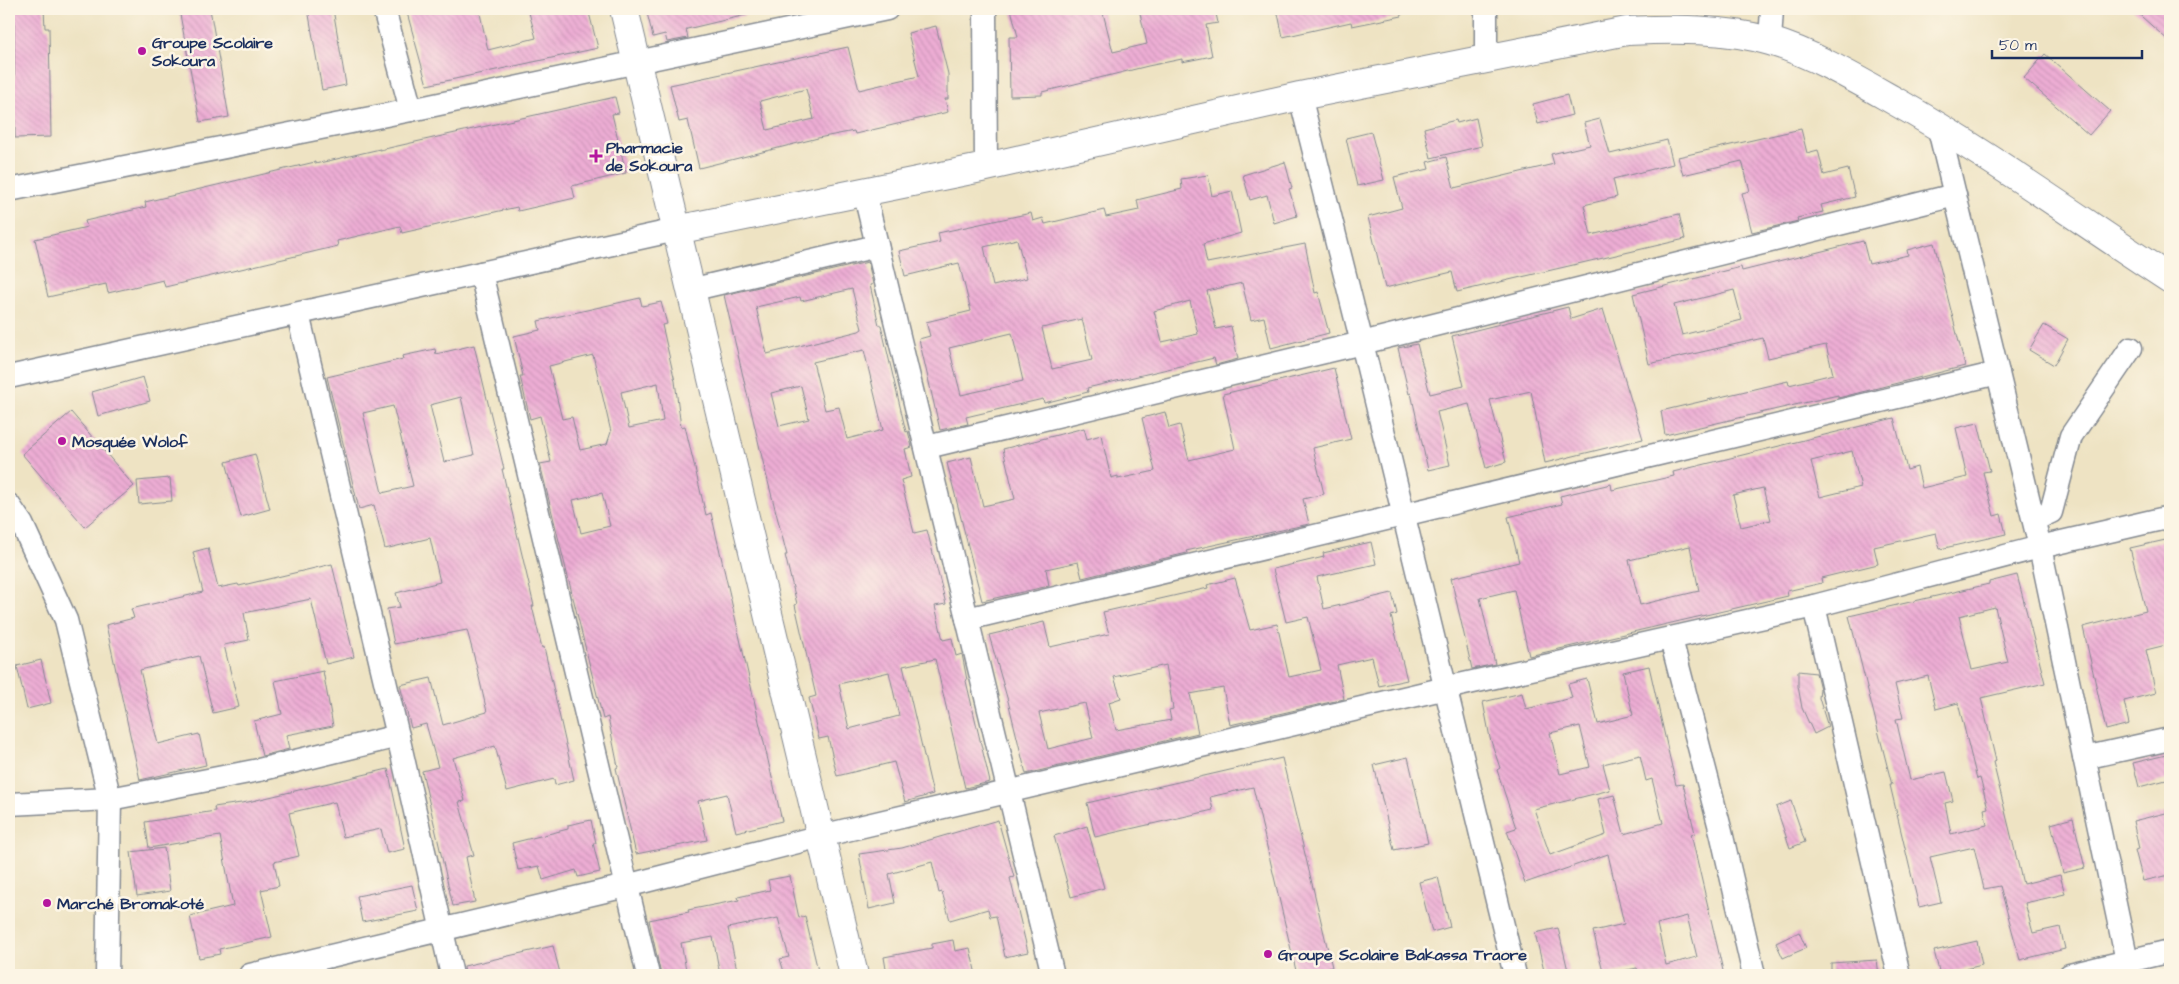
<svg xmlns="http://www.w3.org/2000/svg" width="2179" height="984" font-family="'Architects Daughter',sans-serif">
	<defs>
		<pattern id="building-back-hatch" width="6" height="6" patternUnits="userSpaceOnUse" patternTransform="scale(1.25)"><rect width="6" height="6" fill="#edadd4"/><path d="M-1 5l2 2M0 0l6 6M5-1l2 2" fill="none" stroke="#cb95b8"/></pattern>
	</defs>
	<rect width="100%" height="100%" fill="#fcf5e5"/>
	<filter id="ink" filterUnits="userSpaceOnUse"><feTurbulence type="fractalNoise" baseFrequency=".02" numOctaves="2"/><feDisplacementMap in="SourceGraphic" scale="10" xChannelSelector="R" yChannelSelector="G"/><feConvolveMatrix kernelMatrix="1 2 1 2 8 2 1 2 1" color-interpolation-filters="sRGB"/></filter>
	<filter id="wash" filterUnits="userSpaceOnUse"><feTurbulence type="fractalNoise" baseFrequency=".0096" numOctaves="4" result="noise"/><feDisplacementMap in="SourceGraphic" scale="20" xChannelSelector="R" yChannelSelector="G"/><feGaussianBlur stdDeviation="1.12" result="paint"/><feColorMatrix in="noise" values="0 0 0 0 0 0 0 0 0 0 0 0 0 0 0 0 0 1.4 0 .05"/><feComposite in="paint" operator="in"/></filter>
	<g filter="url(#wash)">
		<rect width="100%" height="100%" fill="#eee3c3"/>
		<g id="blocks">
			<g fill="url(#building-back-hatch)" fill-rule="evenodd">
				<path d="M 14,9 L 44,9 L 45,28 L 49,28 L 51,137 L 15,138 Z"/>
				<path d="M 179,9 L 210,9 L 229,117 L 200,122 Z"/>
				<path d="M 308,9 L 333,9 L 346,85 L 322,90 Z"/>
				<path d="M 406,9 L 479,9 L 488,50 L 536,38 L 528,9 L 588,9 L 598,48 L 427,85 Z"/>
				<path d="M 646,9 L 745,9 L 746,15 L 687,29 L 686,29 L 688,38 L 667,42 L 665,34 L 653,37 Z"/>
				<path d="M 1011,9 L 1102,9 L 1113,52 L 1147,44 L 1139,9 L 1215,9 L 1218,23 L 1206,25 L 1212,56 L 1182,62 L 1182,59 L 1148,66 L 1042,92 L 1042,95 L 1010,96 L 1009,37 L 1018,37 Z"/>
				<path d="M 1277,9 L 1402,9 L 1402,16 L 1352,26 L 1351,22 L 1283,37 Z"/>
				<path d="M 2133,9 L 2170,9 L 2170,42 Z"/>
				<path d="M 936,26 L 948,74 L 948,99 L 945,99 L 948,112 L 855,134 L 854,131 L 818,138 L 699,168 L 688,120 L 679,122 L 670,85 L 848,47 L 859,90 L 919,76 L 908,33 ZM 806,89 L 814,119 L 767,130 L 760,101 Z"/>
				<path d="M 2045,54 L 2110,111 L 2089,135 L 2024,78 Z"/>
				<path d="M 1567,95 L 1572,115 L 1538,124 L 1533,104 Z"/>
				<path d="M 615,97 L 619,113 L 612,114 L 626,173 L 572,186 L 575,198 L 518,211 L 517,207 L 402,233 L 400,226 L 337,241 L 338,246 L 165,287 L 163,280 L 108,293 L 106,284 L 48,297 L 35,239 L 87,227 L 85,221 L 146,207 L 145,202 L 315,162 L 315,164 L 380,149 L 380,150 Z"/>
				<path d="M 1476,118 L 1482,146 L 1431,158 L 1424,128 L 1456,120 L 1457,123 Z"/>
				<path d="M 1600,119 L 1610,154 L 1667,140 L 1673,164 L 1613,179 L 1617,197 L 1584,205 L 1591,235 L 1679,214 L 1685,239 L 1457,292 L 1452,272 L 1385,288 L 1368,217 L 1402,208 L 1394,177 L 1429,169 L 1427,162 L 1446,157 L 1454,188 L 1554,164 L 1551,154 L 1590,145 L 1584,123 Z"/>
				<path d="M 1801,129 L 1807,153 L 1818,150 L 1824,175 L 1848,169 L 1855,197 L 1821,205 L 1823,212 L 1797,218 L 1798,221 L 1752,232 L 1742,193 L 1750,191 L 1742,161 L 1683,175 L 1678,157 Z"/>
				<path d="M 1371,132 L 1384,180 L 1357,186 L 1346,138 Z"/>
				<path d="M 1285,162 L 1292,188 L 1289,189 L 1297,216 L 1274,223 L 1267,195 L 1250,200 L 1243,175 Z"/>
				<path d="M 1208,175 L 1212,196 L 1232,191 L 1241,233 L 1203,244 L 1207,263 L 1305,244 L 1315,293 L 1318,292 L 1329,333 L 1271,348 L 1264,317 L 1251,320 L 1242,283 L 1207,291 L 1216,329 L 1231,326 L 1238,359 L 1216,365 L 1214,358 L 1087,388 L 1088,392 L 1044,403 L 1043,399 L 966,417 L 968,424 L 940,430 L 919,339 L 930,336 L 926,322 L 971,311 L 959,263 L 905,276 L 899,251 L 940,242 L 938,233 L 1031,213 L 1033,221 L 1043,218 L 1045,224 L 1104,210 L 1106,217 L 1139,210 L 1137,200 L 1182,189 L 1181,179 ZM 1017,239 L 1027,278 L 993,286 L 984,247 ZM 1190,301 L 1198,334 L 1162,342 L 1154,311 ZM 1082,319 L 1092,360 L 1052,369 L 1042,328 ZM 1012,333 L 1023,381 L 961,395 L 949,348 Z"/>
				<path d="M 1863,241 L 1869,264 L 1908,255 L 1907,250 L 1934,243 L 1965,366 L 1838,398 L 1838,395 L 1665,435 L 1661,411 L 1788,381 L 1789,385 L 1833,374 L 1826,345 L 1768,358 L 1763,338 L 1649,364 L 1633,294 L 1741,267 L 1742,271 ZM 1734,290 L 1742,320 L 1682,335 L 1674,305 Z"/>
				<path d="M 868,262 L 873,284 L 870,285 L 879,325 L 881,325 L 906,432 L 908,431 L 912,447 L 905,449 L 911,477 L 901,480 L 914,533 L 927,530 L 946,604 L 935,606 L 943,640 L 952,638 L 956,656 L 962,654 L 967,680 L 966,681 L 990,782 L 965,788 L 935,659 L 903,666 L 933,794 L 905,802 L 894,762 L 837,776 L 828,737 L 819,739 L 809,698 L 816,696 L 795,605 L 797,604 L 785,555 L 787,555 L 764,466 L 724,295 ZM 852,289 L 862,329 L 859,331 L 767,354 L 756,307 L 800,297 L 801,301 ZM 864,350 L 883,430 L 847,439 L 839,407 L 825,410 L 813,362 ZM 801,386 L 809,419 L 779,426 L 771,393 ZM 889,672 L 899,716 L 849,729 L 839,684 Z"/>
				<path d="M 640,298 L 642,306 L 661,302 L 667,324 L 662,325 L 675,381 L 681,427 L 685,426 L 706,515 L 711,513 L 782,821 L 736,832 L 727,794 L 698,801 L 707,840 L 636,854 L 616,768 L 618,767 L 608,717 L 603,719 L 540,464 L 551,462 L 540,416 L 530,419 L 520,376 L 523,376 L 514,336 L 540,330 L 538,321 ZM 593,355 L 611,432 L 607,444 L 580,450 L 572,417 L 562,419 L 549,366 ZM 658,383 L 663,421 L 629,428 L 621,392 ZM 602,493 L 610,526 L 581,533 L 573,500 Z"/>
				<path d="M 1568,307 L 1571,319 L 1603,309 L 1643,439 L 1545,463 L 1531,391 L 1490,400 L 1506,462 L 1486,468 L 1469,404 L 1437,412 L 1450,465 L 1428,470 L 1411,393 L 1409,394 L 1398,348 L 1417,344 L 1430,394 L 1464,386 L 1452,336 Z"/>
				<path d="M 2044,325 L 2068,339 L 2054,365 L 2029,350 Z"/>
				<path d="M 474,345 L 504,469 L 502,469 L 534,606 L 532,606 L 542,648 L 544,647 L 574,780 L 555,785 L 554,779 L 507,791 L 495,746 L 453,758 L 465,801 L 459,802 L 474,855 L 466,857 L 475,902 L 453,906 L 422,771 L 438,767 L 426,724 L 411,728 L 400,685 L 431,678 L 443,725 L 487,712 L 476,664 L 467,630 L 394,644 L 387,609 L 400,607 L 396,593 L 440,582 L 430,538 L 385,549 L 374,505 L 359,509 L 327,377 L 403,359 L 402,356 L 435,349 L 436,354 ZM 461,397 L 474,455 L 444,462 L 430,405 ZM 393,406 L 413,486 L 382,493 L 363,413 Z"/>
				<path d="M 1334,368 L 1351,439 L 1313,448 L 1324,494 L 1303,499 L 1309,524 L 1186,551 L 1187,553 L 1082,578 L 1078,562 L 1046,569 L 1049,586 L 982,601 L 947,463 L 971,457 L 983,506 L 1015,499 L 1003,449 L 1084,428 L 1087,439 L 1101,435 L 1111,478 L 1118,476 L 1118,479 L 1155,471 L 1142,418 L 1165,412 L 1169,428 L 1180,425 L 1189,460 L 1235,449 L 1223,394 Z"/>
				<path d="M 143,377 L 150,401 L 98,416 L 92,392 Z"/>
				<path d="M 71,412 L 134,486 L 85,527 L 22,454 Z"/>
				<path d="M 1894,418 L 1907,470 L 1917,467 L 1922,488 L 1967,477 L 1956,428 L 1978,423 L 1990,471 L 1983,472 L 1994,516 L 2001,514 L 2006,534 L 1940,549 L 1936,533 L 1874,547 L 1878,564 L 1821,578 L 1822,583 L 1787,591 L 1788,596 L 1529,656 L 1514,590 L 1480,598 L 1495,664 L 1472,669 L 1451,578 L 1519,562 L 1508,517 L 1562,504 L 1560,496 L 1611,484 L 1612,490 L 1674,476 L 1673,472 ZM 1852,451 L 1861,487 L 1820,497 L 1811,461 ZM 1763,488 L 1771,520 L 1741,527 L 1733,495 ZM 1690,546 L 1699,591 L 1640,605 L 1629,560 Z"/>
				<path d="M 255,454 L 270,509 L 241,517 L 226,462 Z"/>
				<path d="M 170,478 L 172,501 L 139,504 L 137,481 Z"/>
				<path d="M 2170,539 L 2170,644 L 2146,650 L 2156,693 L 2124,701 L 2129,724 L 2106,730 L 2083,627 L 2146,611 L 2130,548 Z"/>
				<path d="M 1371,542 L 1376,564 L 1317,577 L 1324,609 L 1392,593 L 1397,614 L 1391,616 L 1407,680 L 1379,686 L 1372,657 L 1337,665 L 1344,699 L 1230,725 L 1223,688 L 1190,694 L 1198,733 L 1026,774 L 1008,701 L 989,635 L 1044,622 L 1050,647 L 1109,634 L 1103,612 L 1208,588 L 1207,585 L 1235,578 L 1250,630 L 1277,624 L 1289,677 L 1321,670 L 1308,617 L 1286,622 L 1273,569 L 1324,557 L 1323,553 ZM 1166,665 L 1173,709 L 1169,710 L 1171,720 L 1116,730 L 1109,702 L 1121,698 L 1114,677 ZM 1085,703 L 1093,738 L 1048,749 L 1039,713 Z"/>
				<path d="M 208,548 L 218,588 L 238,584 L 239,586 L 332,564 L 354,657 L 326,664 L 311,599 L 244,613 L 249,640 L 224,645 L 239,707 L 213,713 L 199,656 L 140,670 L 158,744 L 199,734 L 206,765 L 140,780 L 106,625 L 134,618 L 131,609 L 203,592 L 193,552 Z"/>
				<path d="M 2017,575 L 2045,683 L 1981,698 L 1996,761 L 1993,762 L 2023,884 L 2060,875 L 2065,894 L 2025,903 L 2033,933 L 2060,927 L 2065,949 L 2020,960 L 2000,886 L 1984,889 L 1974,847 L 1930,857 L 1941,902 L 1919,907 L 1890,785 L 1892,785 L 1849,616 L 1989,584 L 1989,582 ZM 1995,607 L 2008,662 L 1972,670 L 1959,616 ZM 1928,676 L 1936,709 L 1958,703 L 1977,779 L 1980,778 L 1988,808 L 1984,809 L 1987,825 L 1951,834 L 1945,803 L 1953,801 L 1946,772 L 1910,780 L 1896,719 L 1903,718 L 1895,684 Z"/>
				<path d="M 41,660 L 51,703 L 27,709 L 17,666 Z"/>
				<path d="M 1649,666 L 1676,785 L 1683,784 L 1695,833 L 1691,834 L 1724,975 L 1639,975 L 1637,968 L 1604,975 L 1593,931 L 1624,924 L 1608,854 L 1525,883 L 1507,831 L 1516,828 L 1497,770 L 1500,768 L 1490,738 L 1483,702 L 1522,693 L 1526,709 L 1572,698 L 1568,684 L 1587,679 L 1598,724 L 1633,715 L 1623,672 ZM 1580,726 L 1590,767 L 1560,774 L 1550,733 ZM 1640,755 L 1646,781 L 1652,779 L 1663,823 L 1624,834 L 1614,795 L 1598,799 L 1606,835 L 1550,855 L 1534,809 L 1610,790 L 1603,764 ZM 1687,916 L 1697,957 L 1666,965 L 1657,924 Z"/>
				<path d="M 323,671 L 333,726 L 286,735 L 289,749 L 262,756 L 254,721 L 282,714 L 275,681 Z"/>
				<path d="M 1798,671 L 1816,673 L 1820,689 L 1819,698 L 1828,727 L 1814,734 L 1802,708 L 1798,686 Z"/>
				<path d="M 2170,754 L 2170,779 L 2139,787 L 2133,763 Z"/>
				<path d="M 1408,757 L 1428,843 L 1394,850 L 1374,765 Z"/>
				<path d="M 1282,758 L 1332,967 L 1297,975 L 1253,787 L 1210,797 L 1213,810 L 1095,837 L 1087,803 Z"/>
				<path d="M 388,769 L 405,849 L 387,853 L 381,829 L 343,837 L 335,802 L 289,813 L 299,856 L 274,862 L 279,886 L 261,890 L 272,937 L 219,949 L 220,954 L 199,958 L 190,916 L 233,906 L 220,836 L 149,848 L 145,822 L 215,811 L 214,807 L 248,802 Z"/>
				<path d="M 1791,801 L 1805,842 L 1790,848 L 1776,807 Z"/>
				<path d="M 2170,812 L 2170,875 L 2143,881 L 2135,850 L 2139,849 L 2133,821 Z"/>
				<path d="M 2073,818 L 2085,868 L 2063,873 L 2051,824 Z"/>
				<path d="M 591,820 L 596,843 L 593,843 L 600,872 L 578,877 L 576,870 L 543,880 L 539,866 L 518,870 L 512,843 L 568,829 L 568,825 Z"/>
				<path d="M 998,820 L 1014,877 L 1010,878 L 1028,952 L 1005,957 L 996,916 L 990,917 L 988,909 L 950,920 L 942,892 L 939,893 L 932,862 L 889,874 L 895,903 L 869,909 L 859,854 L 902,848 Z"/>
				<path d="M 1087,826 L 1104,888 L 1071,897 L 1054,836 Z"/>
				<path d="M 164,848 L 170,891 L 137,896 L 131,852 Z"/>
				<path d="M 790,876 L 799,918 L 805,916 L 819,975 L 785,975 L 780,959 L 789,957 L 778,918 L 728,928 L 738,975 L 720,975 L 713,937 L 681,943 L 687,975 L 661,975 L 649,920 L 689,912 L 688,910 L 739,900 L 738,897 L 770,890 L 768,880 Z"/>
				<path d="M 1438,877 L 1450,927 L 1432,932 L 1419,882 Z"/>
				<path d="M 412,885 L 418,911 L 362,922 L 357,896 Z"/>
				<path d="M 1558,928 L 1569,975 L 1545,975 L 1535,933 Z"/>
				<path d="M 1799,932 L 1806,948 L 1783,958 L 1776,943 Z"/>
				<path d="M 953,940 L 955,951 L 970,948 L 976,975 L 887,975 L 884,957 L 932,948 L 932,944 Z"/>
				<path d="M 1977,941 L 1982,965 L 1940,975 L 1934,951 Z"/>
				<path d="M 553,946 L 560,973 L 549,975 L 465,975 L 464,966 Z"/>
				<path d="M 1877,960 L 1879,975 L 1831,975 L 1831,963 Z"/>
			</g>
		</g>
	</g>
	<g filter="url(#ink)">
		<use href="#blocks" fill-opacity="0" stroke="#848990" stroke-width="1"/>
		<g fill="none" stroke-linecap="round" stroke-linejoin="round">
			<defs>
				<g id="minor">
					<path d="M 384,9 L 411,110"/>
					<path d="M 985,9 L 986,167"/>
					<path d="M 1770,41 L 1772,9"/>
					<path d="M 1486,59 L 1486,9"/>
					<path d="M 1300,96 L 1362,343 L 1515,975"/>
					<path d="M 1938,125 L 2040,547 L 2127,961"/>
					<path d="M 9,190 L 411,110 L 887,9"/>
					<path d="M 864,191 L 1053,975"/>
					<path d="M 481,273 L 648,975"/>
					<path d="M 690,290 L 877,246"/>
					<path d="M 298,314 L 398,736 L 452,975"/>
					<path d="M 9,377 L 676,230"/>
					<path d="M 927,447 L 1362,343 L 1955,195"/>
					<path d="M 9,505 L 22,524 L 66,620 L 110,799 L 107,975"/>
					<path d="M 2034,520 L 2051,512 L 2071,436 L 2131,348"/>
					<path d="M 1814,606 L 1899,975"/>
					<path d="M 967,619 L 1998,373"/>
					<path d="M 1671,639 L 1721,832 L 1754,975"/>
					<path d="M 2084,758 L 2170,739"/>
					<path d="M 9,804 L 110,799 L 259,770 L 398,736"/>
					<path d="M 250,975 L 626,886 L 821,836 L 1446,688 L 1814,606 L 2040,547 L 2170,517"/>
					<path d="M 2070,975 L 2170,951"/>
				</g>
				<g id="major">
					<path d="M 624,9 L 854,975"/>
					<path d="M 676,230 L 986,167 L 1300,96 L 1627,31 C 1675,29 1724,28 1770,41 C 1813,54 1854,78 1893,100 C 1989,154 2078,219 2170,279"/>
				</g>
			</defs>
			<use href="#minor" stroke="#848990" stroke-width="25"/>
			<use href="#major" stroke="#848990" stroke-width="30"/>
			<use href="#minor" stroke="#fff" stroke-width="22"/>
			<use href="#major" stroke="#fff" stroke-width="28"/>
		</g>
	</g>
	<g fill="#b5179e" stroke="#fcf5e5" stroke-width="2">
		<circle cx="142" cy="51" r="5"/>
		<path d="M593.5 148.5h5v5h5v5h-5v5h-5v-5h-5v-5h5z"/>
		<circle cx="62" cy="441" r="5"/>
		<circle cx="47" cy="903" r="5"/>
		<circle cx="1268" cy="954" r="5"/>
	</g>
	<g text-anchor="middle" stroke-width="5" stroke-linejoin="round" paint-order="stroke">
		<g font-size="16" font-weight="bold" fill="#1b2f5e" stroke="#fcf5e5" text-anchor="start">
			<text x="152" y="48">Groupe Scolaire<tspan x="152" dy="18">Sokoura</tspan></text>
			<text x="606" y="153">Pharmacie<tspan x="606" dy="18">de Sokoura</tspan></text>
			<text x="72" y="447">Mosquée Wolof</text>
			<text x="57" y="909">Marché Bromakoté</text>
			<text x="1278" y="960">Groupe Scolaire Bakassa Traore</text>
		</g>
	</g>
	<rect width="2179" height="984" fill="none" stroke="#fcf5e5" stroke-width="30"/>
	<path d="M1992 50v8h150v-8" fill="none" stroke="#1b2f5e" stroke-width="2.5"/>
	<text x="1999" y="50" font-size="15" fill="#1b2f5e" stroke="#fcf5e5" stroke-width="4" paint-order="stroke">50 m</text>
</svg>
